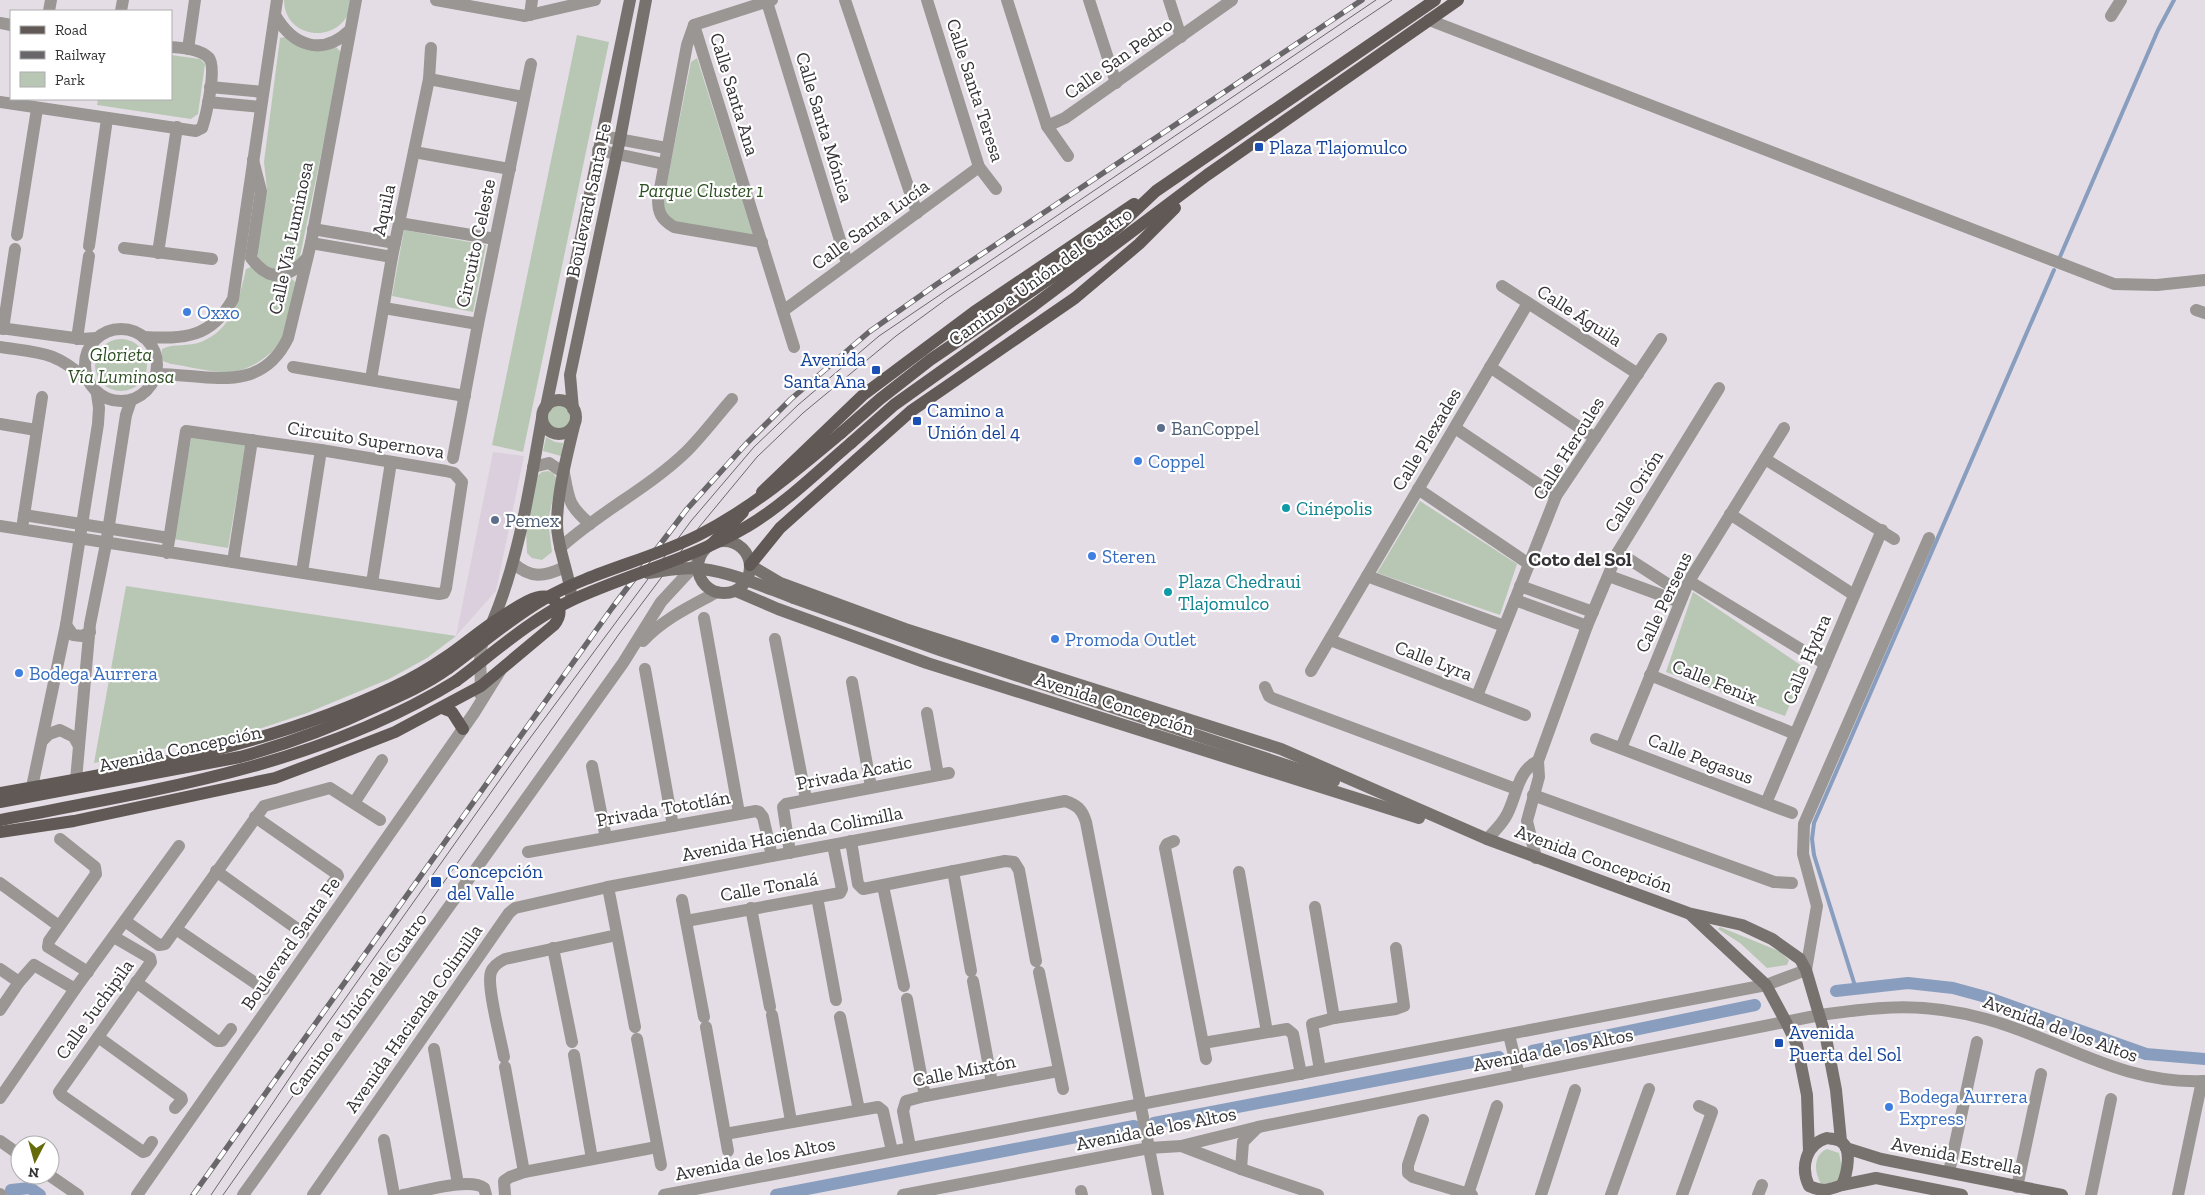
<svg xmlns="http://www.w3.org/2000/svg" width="2205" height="1195" font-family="'Zilla Slab',serif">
	<rect width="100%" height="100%" fill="#e4dde5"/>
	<path fill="#dbcfdd" d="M 493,452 L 524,456 L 496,591 L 456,636 Z"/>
	<g fill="#b8c7b4">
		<path d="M 284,0 L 353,0 C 345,47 284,41 284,0 Z"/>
		<path d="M 577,35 L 609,42 L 523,452 L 492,445 Z"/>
		<path d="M 285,37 L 336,47 L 342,53 L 299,261 L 281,272 L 261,264 L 256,251 L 267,190 L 264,162 L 280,38 Z"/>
		<path d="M 171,55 L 200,59 L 205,64 L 198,114 L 191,119 L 97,105 L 98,99 L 171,99 Z"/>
		<path d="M 697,58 L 753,235 L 678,223 L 667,217 L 662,207 L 691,62 Z"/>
		<path d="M 404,230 L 486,245 L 473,312 L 392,296 Z"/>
		<path d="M 251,267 L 291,278 L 295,282 C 292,296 292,313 287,328 C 280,350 255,369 232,372 C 217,374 187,366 171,364 L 163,361 L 161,355 L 162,349 C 174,343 188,347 201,342 C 233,329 239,299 246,269 Z"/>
		<circle cx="121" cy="365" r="26"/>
		<circle cx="559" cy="417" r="12"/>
		<path d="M 192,434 L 246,443 L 228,548 L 173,539 Z"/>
		<path d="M 546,437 L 555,442 L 563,443 L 561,456 L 543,451 Z"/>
		<path d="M 548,471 L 553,473 L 557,479 L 548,521 L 552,552 L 542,560 L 532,558 L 527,553 L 526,530 L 537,476 L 542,472 Z"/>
		<path d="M 1420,501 L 1517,564 L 1500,615 L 1377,573 Z"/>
		<path d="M 126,586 L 456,636 L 427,658 L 389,679 L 307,713 L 262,728 L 94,763 Z"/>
		<path d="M 1693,592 L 1805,668 L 1785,716 L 1666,672 Z"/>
		<path d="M 1720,927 L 1779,951 L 1789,960 L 1787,965 L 1767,968 L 1740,943 L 1718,929 Z"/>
		<path d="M 1827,1149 L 1839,1153 L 1842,1168 L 1840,1182 L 1821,1184 C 1814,1172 1813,1155 1827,1149 Z"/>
	</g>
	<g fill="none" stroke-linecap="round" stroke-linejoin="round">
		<g stroke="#899ebe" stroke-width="4">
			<path d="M 2059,259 L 2158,30 L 2174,0"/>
			<path d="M 1856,989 L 1814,855 L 1812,839 L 1814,823 L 2054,270"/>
		</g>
		<g stroke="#899ebe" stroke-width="12">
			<path d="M 1836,991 L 1908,983 L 1953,988 L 1986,997 L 2146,1054 L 2205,1059"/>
			<path d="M 1532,1051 L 1755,1005"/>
			<path d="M 1154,1123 L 1499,1057"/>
			<path d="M 11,1190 L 30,1188 L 40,1195"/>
			<path d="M 776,1195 L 1134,1126"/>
		</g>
		<g stroke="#999693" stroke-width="12">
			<path d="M 845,0 L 917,213"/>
			<path d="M 927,0 L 979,167 L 996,189"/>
			<path d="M 1007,0 L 1047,126 L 1068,156"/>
			<path d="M 1089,0 L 1116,83"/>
			<path d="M 1169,0 L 1181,37"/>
			<path d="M 767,2 L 847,263"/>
			<path d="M 49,11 L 51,0"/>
			<path d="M 121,11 L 123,0"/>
			<path d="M 530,15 L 532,0"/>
			<path d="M 2111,16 L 2121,0"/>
			<path d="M 0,23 L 11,25"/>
			<path d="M 694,25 L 794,347"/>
			<path d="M 188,49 L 195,0"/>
			<path d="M 429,79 L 523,97"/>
			<path d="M 210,87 L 263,92"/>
			<path d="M 0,102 L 196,131 L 202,128 C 206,116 217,68 209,58 C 200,49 183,48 171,47"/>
			<path d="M 208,102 L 261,107"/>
			<path d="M 1047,126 L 1065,118 L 1232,0"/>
			<path d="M 602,136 L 666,148"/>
			<path d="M 598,150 L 664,164"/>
			<path d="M 414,152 L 510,169"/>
			<path d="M 253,160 L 261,191 L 251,258 C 269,282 287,280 307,258"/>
			<path d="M 399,223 L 495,239"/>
			<path d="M 313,229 L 395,243"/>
			<path d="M 17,235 L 37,109"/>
			<path d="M 762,242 L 674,227 C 661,219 658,213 658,199 L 687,45 L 694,25 L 772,0"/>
			<path d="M 311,243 L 392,257"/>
			<path d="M 89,246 L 107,119"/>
			<path d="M 124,248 L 212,259"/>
			<path d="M 158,253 L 177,127"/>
			<path d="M 1502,286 L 1638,374"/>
			<path d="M 384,308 L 478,324"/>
			<path d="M 2196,310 L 2205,313"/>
			<path d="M 783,311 L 979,167"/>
			<path d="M 3,329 L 15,249"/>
			<path d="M 77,339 L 89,256"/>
			<path d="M 293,367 L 465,396"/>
			<path d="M 1490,367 L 1595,438"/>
			<path d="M 371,379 L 392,257 L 429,79 L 431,48"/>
			<path d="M 0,424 L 36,430"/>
			<path d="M 1455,428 L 1556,496"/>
			<path d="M 453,458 L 478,324 L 531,64"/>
			<path d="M 1765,459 L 1894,539"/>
			<path d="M 533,467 L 549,463 L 564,473 C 569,501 569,506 590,524"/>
			<path d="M 1418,489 L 1529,564"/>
			<path d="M 1730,514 L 1854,595"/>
			<path d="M 24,515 L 169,538"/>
			<path d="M 23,522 L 42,397"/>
			<path d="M 0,526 L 439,594 L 444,593 L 446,588 L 462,482 L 454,473 L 446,471 L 321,450 L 186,431 L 167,553"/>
			<path d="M 560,548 C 599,512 649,488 687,451 C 703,435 717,416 732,399"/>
			<path d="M 1618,552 L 1683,594"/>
			<path d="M 233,562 L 252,440"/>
			<path d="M 302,572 L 321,450"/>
			<path d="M 1367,576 L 1504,626"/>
			<path d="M 1609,576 L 1680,602"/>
			<path d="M 1689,581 L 1825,664"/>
			<path d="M 372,583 L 391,462"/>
			<path d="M 1520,586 L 1593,612"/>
			<path d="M 1515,600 L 1587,626"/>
			<path d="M 704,618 L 739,813"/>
			<path d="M 775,639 L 806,799"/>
			<path d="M 1330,640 L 1525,715"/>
			<path d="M 645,669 L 673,826"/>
			<path d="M 1311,671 L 1528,303"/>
			<path d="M 1650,675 L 1795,734"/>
			<path d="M 852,682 L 871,787"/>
			<path d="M 1265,687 L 1269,696 L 1272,698 L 1516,789"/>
			<path d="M 1477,696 L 1556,496 L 1661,339"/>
			<path d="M 927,713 L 938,775"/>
			<path d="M 1596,739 L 1792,813"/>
			<path d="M 1621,748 L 1689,581 L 1784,428"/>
			<path d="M 592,766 L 606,838"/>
			<path d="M 1533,795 L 1774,882 L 1792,883"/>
			<path d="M 354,803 L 382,760"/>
			<path d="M 1766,803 L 1882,530"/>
			<path d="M 255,817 L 337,874 L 338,876 L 329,888"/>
			<path d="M 60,839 L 95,867 L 96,874 L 49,941 L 48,947 L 88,972"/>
			<path d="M 1487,839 C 1493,833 1500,826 1505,818 C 1517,799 1516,771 1538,761"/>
			<path d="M 851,841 L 858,884 L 863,889 L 1005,861 L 1014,862 L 1019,870 L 1036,961"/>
			<path d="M 1174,841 L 1167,844 L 1165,848 L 1206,1059"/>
			<path d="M 528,852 L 756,811 L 759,812 L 763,817 L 772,856"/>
			<path d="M 790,853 L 783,807 L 786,804 L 949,773"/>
			<path d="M 1536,858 L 1527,821 L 1539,777 L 1538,761 L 1587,626 L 1618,552 L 1719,388"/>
			<path d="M 216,871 L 303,933"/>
			<path d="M 953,871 L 971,971"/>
			<path d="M 1239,872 L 1267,1032"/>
			<path d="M 0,883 L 59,926"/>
			<path d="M 883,886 L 904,986"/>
			<path d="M 608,887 L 635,1027"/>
			<path d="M 817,897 L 836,1000"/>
			<path d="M 682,900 L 704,1017"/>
			<path d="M 1315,907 L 1334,1018"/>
			<path d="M 751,908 L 770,1007"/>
			<path d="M 125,921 L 159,945 L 165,944 L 264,806 L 330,788 L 380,820"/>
			<path d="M 686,921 L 840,893 L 842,889 L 833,845"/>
			<path d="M 176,929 L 264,989"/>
			<path d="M 114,937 L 150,958 L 151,962 L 59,1092 L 61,1095 L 143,1152 L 146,1151 L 152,1142"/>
			<path d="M 553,948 L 572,1042"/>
			<path d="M 0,969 L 19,982"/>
			<path d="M 1806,970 L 1817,906 L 1803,854 L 1804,824 L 1929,538"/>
			<path d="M 1039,972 L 1063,1089"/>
			<path d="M 973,981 L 992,1083"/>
			<path d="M 136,982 L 217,1041 L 222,1041 L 231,1029"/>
			<path d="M 907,999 L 925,1096"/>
			<path d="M 0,1010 L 19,982 L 34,965 L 75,989"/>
			<path d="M 772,1015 L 791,1121"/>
			<path d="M 840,1017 L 859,1110"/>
			<path d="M 706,1027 L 728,1151"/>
			<path d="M 98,1037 L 181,1097 L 182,1100 L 175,1108"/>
			<path d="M 637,1039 L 661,1165"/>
			<path d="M 1203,1043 L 1287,1029 L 1293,1034 L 1301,1074"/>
			<path d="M 434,1049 L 458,1184"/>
			<path d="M 574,1055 L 592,1159"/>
			<path d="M 504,1057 C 501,1040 486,985 491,972 C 493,966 499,962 505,959 L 617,935"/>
			<path d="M 505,1067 L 524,1172"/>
			<path d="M 1320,1070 L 1312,1024 L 1334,1018 L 1396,1009 L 1404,1006 L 1396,948"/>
			<path d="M 0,1098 L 75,989 L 179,846"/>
			<path d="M 1423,1120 L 1408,1165 L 1408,1173 L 1413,1177 L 1472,1195"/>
			<path d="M 725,1134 L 878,1107 L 883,1111 L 892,1151"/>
			<path d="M 384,1140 L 394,1195"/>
			<path d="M 1181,1146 L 1241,1169 L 1318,1195"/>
			<path d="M 910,1147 L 903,1111 L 906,1101 L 925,1096 L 1058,1071"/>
			<path d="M 1949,1172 L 1977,1042"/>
			<path d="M 2017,1187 L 2041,1074"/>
			<path d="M 1081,1191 L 1082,1195"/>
			<path d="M 1468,1194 L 1497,1106"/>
			<path d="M 313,1195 L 509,913 L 515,908 L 608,887 L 1065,801 C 1077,805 1082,809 1086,822 L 1158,1195"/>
			<path d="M 403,1195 C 420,1192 470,1177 484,1188 L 486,1195"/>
			<path d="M 505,1195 L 504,1181 L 510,1177 L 524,1172 L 657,1147"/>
			<path d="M 1541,1195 L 1575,1090"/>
			<path d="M 1611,1195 L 1649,1089"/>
			<path d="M 1682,1195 L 1712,1112 L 1699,1106"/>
			<path d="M 1758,1195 L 1762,1185"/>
			<path d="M 2091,1195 L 2111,1099"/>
			<path d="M 2178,1195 L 2202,1081"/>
		</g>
		<g stroke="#999693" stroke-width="12">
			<path d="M 436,0 L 525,16 L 595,0"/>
			<path d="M 275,15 C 293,46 322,57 350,30"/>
			<path d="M 1429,20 L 2114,284 L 2157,285 L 2205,280"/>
			<path d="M 0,328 L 82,339 L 96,338"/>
			<circle cx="121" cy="365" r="36"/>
			<path d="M 143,337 C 185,339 211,338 233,299 L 277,0"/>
			<path d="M 0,347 C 41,353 55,351 87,380"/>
			<path d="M 156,374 C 207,374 260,396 288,338 L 311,243 L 356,0"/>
			<path d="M 513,563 C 531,579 544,577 565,567"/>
			<path d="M 66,625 L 73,635 L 82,636 L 90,632"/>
			<path d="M 643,641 C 663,619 691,606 717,592"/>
			<path d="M 480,694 C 483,674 476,655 485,635"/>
			<path d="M 42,741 L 49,734 L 60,730 L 74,737 L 79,746"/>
			<path d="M 76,780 L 90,624 L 106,544 L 126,415 L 131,400"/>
			<path d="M 32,787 L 66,625 L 98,424 L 99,408 L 97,394"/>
			<path d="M 1509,1035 L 1519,1075"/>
			<path d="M 0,1141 L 20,1155"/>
			<path d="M 1241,1169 L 1243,1142 L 1258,1127"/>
			<path d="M 49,1175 L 78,1195"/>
			<path d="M 0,1194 L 1,1195"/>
			<path d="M 137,1195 L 474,713 L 500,671"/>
			<path d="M 243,1195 L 623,663 L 661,602 L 698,562"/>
			<path d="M 664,1195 L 1766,985 L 1806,970"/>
			<path d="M 903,1195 L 1149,1148 L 1181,1146 L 1258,1127 L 1820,1015 C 1883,1006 1924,1002 1986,1019 C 2063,1040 2121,1085 2205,1081"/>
		</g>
		<g stroke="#78726f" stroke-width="12">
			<circle cx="559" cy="417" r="17"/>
			<path d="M 546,407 L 630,0"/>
			<path d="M 573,409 L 570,375 L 620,139 L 646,0"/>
			<circle cx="724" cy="567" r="26"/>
			<path d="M 750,565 L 780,583 L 905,629 L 1281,749 L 1487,839 L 1688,913 L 1742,925 L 1772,939 L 1800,959 L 1806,970 L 1826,1038 L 1836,1090 L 1841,1141"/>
			<path d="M 736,591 L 778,609 L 927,663 L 1419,818"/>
			<path d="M 571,595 C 569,571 557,549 557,524 C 557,494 567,455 574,426"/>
			<path d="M 794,598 L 940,650 L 1334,781"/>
			<path d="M 492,623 C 519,560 530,485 542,418"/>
			<path d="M 1690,914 L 1766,985 L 1786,1022 L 1797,1045 L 1807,1095 L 1809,1152"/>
			<path d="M 1827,1138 C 1831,1139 1837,1139 1840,1141 C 1853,1148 1847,1174 1842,1185 C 1829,1190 1822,1192 1809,1186 C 1800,1167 1806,1144 1827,1138 Z"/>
			<path d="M 1846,1148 L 1881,1159 L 2062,1195"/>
			<path d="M 1842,1185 L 1876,1178 L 1962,1195"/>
		</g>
		<g stroke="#605955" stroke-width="12">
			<path d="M 841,433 L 880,399 L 930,360 L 1077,260 L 1119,226 L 1156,191 L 1435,0"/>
			<path d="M 851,443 L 894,405 L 1033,306 L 1207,175 L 1458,0"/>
			<path d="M 762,492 L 863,395 L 974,312 L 1134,204"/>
			<path d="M 712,544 L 743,512"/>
			<path d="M 750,565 L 780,528 L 911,411 L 1075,298 L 1139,244 L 1175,208"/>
			<path d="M 442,708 L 452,712 L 463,729"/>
			<path d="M 0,793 C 134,770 270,746 394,687 C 411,679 430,668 446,657 C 465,644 482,629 501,617 C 515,609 549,581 559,608 C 561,615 558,620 554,625 L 481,686 L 395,732 L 323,760 L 275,778 L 74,821 L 0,832"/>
			<path d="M 0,802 L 240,757 C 287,744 333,727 377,706 C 402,695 427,684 449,668"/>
			<path d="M 0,820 C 156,790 318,766 456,681"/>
		</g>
		<g stroke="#6a676b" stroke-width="1">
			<path d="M 211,1195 L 299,1064 L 516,757 L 691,521 L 754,447 L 798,405 L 879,336 L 1376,0"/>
			<path d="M 223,1195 L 619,634 L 700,526 L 757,457 L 803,413 L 896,336 L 948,298 L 1392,0"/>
		</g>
		<defs>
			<path id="rail" d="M 193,1195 L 612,608 L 687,509 L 746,444 L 791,399 L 869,332 L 937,284 L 1362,0"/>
		</defs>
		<use href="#rail" stroke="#6a676b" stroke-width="5.5"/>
		<use href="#rail" stroke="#fff" stroke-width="4" stroke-dasharray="11" stroke-linecap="butt"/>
		<path stroke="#78726f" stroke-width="12" d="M 648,573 C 665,571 684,566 702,569 C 734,573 764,587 794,598"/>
		<g stroke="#605955" stroke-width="12">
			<path d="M 449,668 C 480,645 511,618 544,599 C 593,571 649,560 699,535 C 752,508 796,471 841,433"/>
			<path d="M 456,681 C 491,655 530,620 570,601 C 628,574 692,559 748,526 C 785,504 818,471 851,443"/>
		</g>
	</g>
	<g fill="#1a4fb4" stroke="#fff" stroke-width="2">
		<rect x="1254" y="142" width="10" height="10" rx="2.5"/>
		<rect x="871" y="365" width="10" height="10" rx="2.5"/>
		<rect x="912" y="416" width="10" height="10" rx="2.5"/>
		<rect x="430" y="876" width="12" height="12" rx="2.5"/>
		<rect x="1774" y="1038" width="10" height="10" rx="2.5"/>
	</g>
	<g fill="#3f7fe0" stroke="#fff" stroke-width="2">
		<circle cx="187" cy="312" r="5"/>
		<circle cx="1138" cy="461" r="5"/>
		<circle cx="1092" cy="556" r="5"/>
		<circle cx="1055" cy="639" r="5"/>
		<circle cx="19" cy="673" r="5"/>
		<circle cx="1889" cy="1107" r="5"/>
	</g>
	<g fill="#5c6f8a" stroke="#fff" stroke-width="2">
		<circle cx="1161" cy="428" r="5"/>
		<circle cx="495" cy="520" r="5"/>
	</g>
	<g fill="#0f9aa8" stroke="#fff" stroke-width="2">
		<circle cx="1286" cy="508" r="5"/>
		<circle cx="1168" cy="592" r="5"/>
	</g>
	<g text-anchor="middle" stroke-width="4.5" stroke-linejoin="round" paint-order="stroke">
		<g font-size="19" fill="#343235" stroke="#fff">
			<text transform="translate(1118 58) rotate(-35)" y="7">Calle San Pedro</text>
			<text transform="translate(976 90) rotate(72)" y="7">Calle Santa Teresa</text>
			<text transform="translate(735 94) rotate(73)" y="7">Calle Santa Ana</text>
			<text transform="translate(825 127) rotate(73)" y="7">Calle Santa Mónica</text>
			<text transform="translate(588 200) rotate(-78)" y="7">Boulevard Santa Fe</text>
			<text transform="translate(383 210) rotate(-78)" y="7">Aquila</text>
			<text transform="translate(870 224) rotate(-36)" y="7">Calle Santa Lucía</text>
			<text transform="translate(290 238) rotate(-78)" y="7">Calle Vía Luminosa</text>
			<text transform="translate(475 243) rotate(-78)" y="7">Circuito Celeste</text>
			<text transform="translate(1040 276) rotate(-36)" y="7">Camino a Unión del Cuatro</text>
			<text transform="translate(1580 315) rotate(33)" y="7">Calle Águila</text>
			<text transform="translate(366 439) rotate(9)" y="7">Circuito Supernova</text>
			<text transform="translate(1426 439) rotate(-59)" y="7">Calle Plexades</text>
			<text transform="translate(1568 448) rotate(-58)" y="7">Calle Hercules</text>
			<text transform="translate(1633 491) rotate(-58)" y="7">Calle Orión</text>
			<text transform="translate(1663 602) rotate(-65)" y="7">Calle Perseus</text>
			<text transform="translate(1806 659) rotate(-67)" y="7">Calle Hydra</text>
			<text transform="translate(1434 660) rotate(21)" y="7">Calle Lyra</text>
			<text transform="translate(1715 681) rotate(22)" y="7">Calle Fenix</text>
			<text transform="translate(1115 703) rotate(18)" y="7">Avenida Concepción</text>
			<text transform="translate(180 748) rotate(-12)" y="7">Avenida Concepción</text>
			<text transform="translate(1701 758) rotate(21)" y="7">Calle Pegasus</text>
			<text transform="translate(854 772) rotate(-11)" y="7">Privada Acatic</text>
			<text transform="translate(663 808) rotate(-10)" y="7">Privada Tototlán</text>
			<text transform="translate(792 833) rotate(-11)" y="7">Avenida Hacienda Colimilla</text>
			<text transform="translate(1594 858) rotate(20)" y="7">Avenida Concepción</text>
			<text transform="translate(769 886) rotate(-10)" y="7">Calle Tonalá</text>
			<text transform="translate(290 943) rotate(-55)" y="7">Boulevard Santa Fe</text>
			<text transform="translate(357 1004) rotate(-54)" y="7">Camino a Unión del Cuatro</text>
			<text transform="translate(94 1009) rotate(-54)" y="7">Calle Juchipila</text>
			<text transform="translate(413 1018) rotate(-55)" y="7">Avenida Hacienda Colimilla</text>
			<text transform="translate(2061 1028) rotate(20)" y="7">Avenida de los Altos</text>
			<text transform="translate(1553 1049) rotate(-11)" y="7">Avenida de los Altos</text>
			<text transform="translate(964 1070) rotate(-11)" y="7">Calle Mixtón</text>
			<text transform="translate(1156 1128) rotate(-11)" y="7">Avenida de los Altos</text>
			<text transform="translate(1957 1155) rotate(11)" y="7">Avenida Estrella</text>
			<text transform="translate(755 1158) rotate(-11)" y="7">Avenida de los Altos</text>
		</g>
		<g font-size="19" fill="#164399" stroke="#fff" text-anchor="start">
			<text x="1269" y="154">Plaza Tlajomulco</text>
			<text x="866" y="366" text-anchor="end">Avenida<tspan x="866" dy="22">Santa Ana</tspan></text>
			<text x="927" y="417">Camino a<tspan x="927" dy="22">Unión del 4</tspan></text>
			<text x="447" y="878">Concepción<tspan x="447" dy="22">del Valle</tspan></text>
			<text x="1789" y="1039">Avenida<tspan x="1789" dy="22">Puerta del Sol</tspan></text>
		</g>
		<g font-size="19" font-style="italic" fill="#2d4f22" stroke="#fff">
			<text x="701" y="197">Parque Cluster 1</text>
			<text x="121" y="361">Glorieta<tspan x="121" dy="22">Vía Luminosa</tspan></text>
		</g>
		<g font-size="19" fill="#366cbe" stroke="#fff" text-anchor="start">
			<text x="197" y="319">Oxxo</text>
			<text x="1148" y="468">Coppel</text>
			<text x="1102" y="563">Steren</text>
			<text x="1065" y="646">Promoda Outlet</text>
			<text x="29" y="680">Bodega Aurrera</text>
			<text x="1899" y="1103">Bodega Aurrera<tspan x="1899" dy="22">Express</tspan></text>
		</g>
		<g font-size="19" fill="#4e5e75" stroke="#fff" text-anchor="start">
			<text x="1171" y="435">BanCoppel</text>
			<text x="505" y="527">Pemex</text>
		</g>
		<g font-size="19" fill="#0d838f" stroke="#fff" text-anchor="start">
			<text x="1296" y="515">Cinépolis</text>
			<text x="1178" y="588">Plaza Chedraui<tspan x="1178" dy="22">Tlajomulco</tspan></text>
		</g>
		<g font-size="20" font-weight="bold" fill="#343235" stroke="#fff">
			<text x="1580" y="566">Coto del Sol</text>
		</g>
	</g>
	<rect x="10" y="10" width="162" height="90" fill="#ffffff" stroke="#aeadae"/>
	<rect x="20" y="26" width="25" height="8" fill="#605955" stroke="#aeadae"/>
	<text x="55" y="35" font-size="15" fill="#343235">Road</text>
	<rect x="20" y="51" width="25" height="8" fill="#6a676b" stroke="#aeadae"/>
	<text x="55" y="60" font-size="15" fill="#343235">Railway</text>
	<rect x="20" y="72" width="25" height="15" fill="#b8c7b4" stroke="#aeadae"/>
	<text x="55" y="85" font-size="15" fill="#343235">Park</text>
	<g transform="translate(35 1160) rotate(186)"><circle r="24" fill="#ffffff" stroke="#aeadae"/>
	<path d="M0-4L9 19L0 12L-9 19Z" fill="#676a09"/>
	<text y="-8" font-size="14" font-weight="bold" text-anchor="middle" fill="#343235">N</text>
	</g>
</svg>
